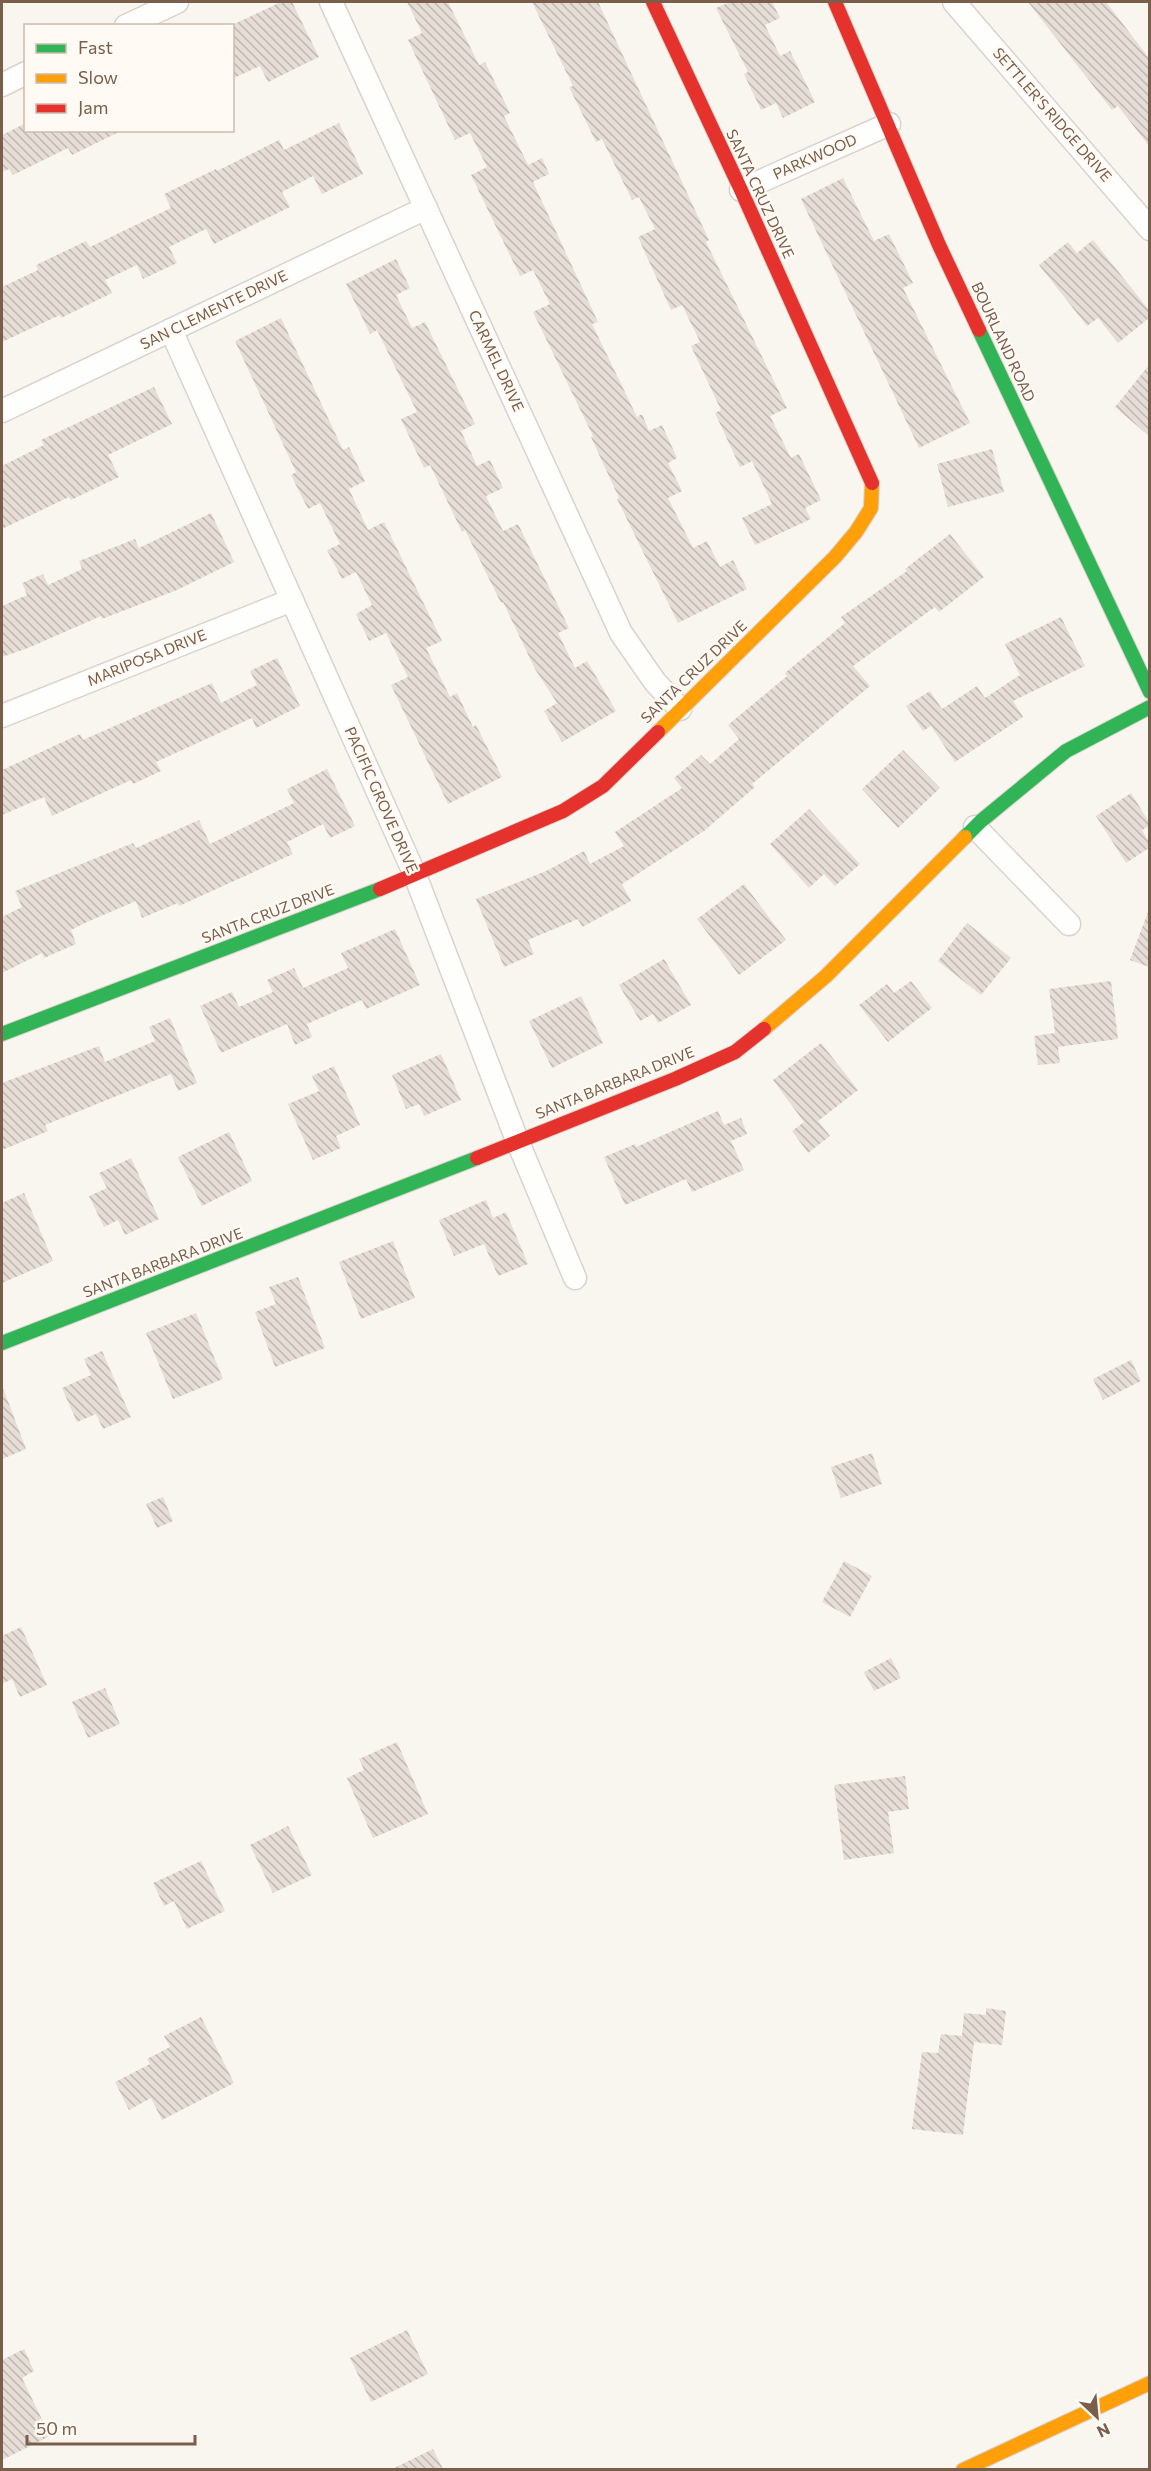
<svg xmlns="http://www.w3.org/2000/svg" width="1151" height="2471" font-family="Commissioner,sans-serif">
	<defs>
		<pattern id="building-back-hatch" width="6" height="6" patternUnits="userSpaceOnUse" patternTransform="scale(1.5)"><rect width="6" height="6" fill="#e6ded6"/><path d="M-1 5l2 2M0 0l6 6M5-1l2 2" fill="none" stroke="#bfb7b0"/></pattern>
	</defs>
	<rect width="100%" height="100%" fill="#f9f6ef"/>
	<g fill="url(#building-back-hatch)">
		<path d="M 281,2 L 292,2 L 319,57 L 268,82 L 260,66 L 232,79 L 232,25 Z"/>
		<path d="M 407,2 L 448,2 L 479,65 L 485,62 L 510,113 L 504,116 L 528,165 L 542,158 L 549,174 L 533,182 L 598,322 L 592,324 L 637,417 L 642,414 L 649,431 L 662,425 L 677,458 L 668,463 L 682,491 L 668,498 L 693,548 L 707,541 L 720,567 L 733,560 L 747,589 L 678,623 L 617,499 L 619,498 L 591,437 L 593,436 L 533,312 L 550,304 L 533,270 L 520,276 L 471,175 L 487,167 L 470,133 L 455,140 L 408,40 L 422,33 Z"/>
		<path d="M 532,2 L 598,2 L 709,240 L 706,242 L 787,408 L 770,416 L 791,458 L 799,454 L 821,500 L 805,508 L 811,519 L 755,545 L 742,518 L 772,504 L 752,461 L 740,467 L 715,413 L 721,410 L 691,346 L 700,342 L 682,305 L 671,310 L 638,237 L 655,229 L 639,197 L 632,200 L 602,139 L 596,142 L 569,87 L 573,86 Z"/>
		<path d="M 730,2 L 772,2 L 780,18 L 765,25 L 780,56 L 790,51 L 815,102 L 783,118 L 776,103 L 761,110 L 744,74 L 748,72 L 716,8 Z"/>
		<path d="M 1028,2 L 1106,2 L 1149,58 L 1149,146 L 1118,106 L 1112,110 Z"/>
		<path d="M 26,123 L 26,130 L 123,130 L 72,155 L 68,148 L 13,175 L 9,169 L 2,172 L 2,135 Z"/>
		<path d="M 339,123 L 363,174 L 322,194 L 313,176 L 282,192 L 290,207 L 214,244 L 206,229 L 169,247 L 177,263 L 143,279 L 137,265 L 105,280 L 112,293 L 61,318 L 60,315 L 2,342 L 2,287 L 38,270 L 36,265 L 86,241 L 90,247 L 171,208 L 164,194 L 216,169 L 217,171 L 279,140 L 284,150 Z"/>
		<path d="M 843,178 L 874,241 L 889,234 L 913,283 L 903,288 L 970,423 L 919,448 L 801,199 Z"/>
		<path d="M 1093,240 L 1149,310 L 1149,318 L 1118,343 L 1098,318 L 1087,326 L 1039,265 L 1068,242 L 1077,253 Z"/>
		<path d="M 396,259 L 410,288 L 396,295 L 412,328 L 425,322 L 475,424 L 461,431 L 477,466 L 490,460 L 503,488 L 486,496 L 503,531 L 518,524 L 569,628 L 558,633 L 575,668 L 587,661 L 616,711 L 562,742 L 544,711 L 557,703 L 535,669 L 503,602 L 501,603 L 465,530 L 462,532 L 430,465 L 424,468 L 401,419 L 417,412 L 377,330 L 370,334 L 346,284 Z"/>
		<path d="M 281,318 L 343,450 L 349,447 L 365,481 L 349,489 L 368,530 L 384,522 L 442,641 L 426,648 L 450,697 L 457,693 L 473,727 L 476,725 L 502,777 L 448,804 L 391,685 L 408,677 L 386,633 L 369,641 L 356,614 L 372,605 L 356,572 L 342,579 L 327,550 L 340,544 L 320,503 L 308,509 L 291,475 L 296,472 L 235,341 Z"/>
		<path d="M 1149,365 L 1149,436 L 1115,407 Z"/>
		<path d="M 154,387 L 172,424 L 108,455 L 119,477 L 71,500 L 69,497 L 2,529 L 2,466 L 44,445 L 41,440 Z"/>
		<path d="M 992,449 L 1004,492 L 948,507 L 937,464 Z"/>
		<path d="M 211,513 L 234,562 L 177,590 L 102,619 L 101,616 L 28,648 L 2,657 L 2,606 L 27,595 L 22,583 L 43,574 L 48,585 L 82,569 L 79,561 L 135,539 L 139,548 Z"/>
		<path d="M 950,534 L 984,577 L 939,612 L 935,607 L 853,666 L 870,686 L 752,784 L 755,787 L 704,831 L 622,884 L 631,901 L 582,927 L 578,919 L 528,940 L 534,954 L 504,967 L 476,899 L 546,871 L 584,851 L 590,864 L 624,846 L 615,832 L 682,788 L 674,778 L 701,755 L 710,764 L 739,739 L 728,725 L 787,676 L 785,673 L 845,623 L 841,617 L 907,571 L 905,569 Z"/>
		<path d="M 1061,617 L 1085,666 L 1013,701 L 1023,717 L 955,762 L 931,726 L 923,731 L 906,706 L 930,691 L 942,709 L 977,686 L 985,698 L 1020,675 L 1005,644 Z"/>
		<path d="M 277,658 L 300,706 L 256,728 L 252,718 L 156,762 L 161,771 L 133,784 L 131,780 L 52,816 L 44,797 L 2,815 L 2,770 L 80,734 L 83,740 L 212,683 L 221,703 L 257,685 L 250,671 Z"/>
		<path d="M 903,750 L 940,788 L 898,828 L 862,789 Z"/>
		<path d="M 327,769 L 355,826 L 330,838 L 323,824 L 287,842 L 293,854 L 179,906 L 178,903 L 142,918 L 136,901 L 87,922 L 71,930 L 76,944 L 44,958 L 42,953 L 2,973 L 2,917 L 22,907 L 15,891 L 133,843 L 136,848 L 199,820 L 210,844 L 294,803 L 287,789 Z"/>
		<path d="M 1131,793 L 1149,822 L 1149,826 L 1142,830 L 1149,842 L 1149,848 L 1126,863 L 1096,816 Z"/>
		<path d="M 809,809 L 860,864 L 835,886 L 824,874 L 809,888 L 770,844 Z"/>
		<path d="M 744,884 L 786,940 L 739,975 L 697,919 Z"/>
		<path d="M 1148,912 L 1149,913 L 1149,967 L 1130,960 Z"/>
		<path d="M 967,923 L 1011,958 L 981,995 L 938,961 Z"/>
		<path d="M 395,929 L 420,985 L 366,1009 L 362,1000 L 307,1024 L 312,1037 L 295,1045 L 287,1024 L 221,1053 L 200,1006 L 232,992 L 239,1007 L 273,992 L 267,980 L 294,968 L 303,988 L 348,968 L 341,953 Z"/>
		<path d="M 664,959 L 691,1005 L 658,1023 L 653,1014 L 640,1021 L 619,985 Z"/>
		<path d="M 911,981 L 932,1008 L 888,1042 L 859,1005 L 887,984 L 894,993 Z"/>
		<path d="M 1111,981 L 1118,1039 L 1058,1047 L 1060,1063 L 1038,1065 L 1034,1036 L 1055,1033 L 1049,989 Z"/>
		<path d="M 581,996 L 603,1043 L 552,1068 L 529,1021 Z"/>
		<path d="M 170,1018 L 197,1083 L 178,1091 L 171,1074 L 45,1125 L 48,1131 L 2,1150 L 2,1083 L 99,1046 L 105,1062 L 155,1041 L 149,1027 Z"/>
		<path d="M 821,1043 L 858,1090 L 818,1121 L 830,1136 L 808,1153 L 792,1131 L 804,1122 L 773,1080 Z"/>
		<path d="M 441,1054 L 461,1100 L 424,1116 L 419,1104 L 406,1109 L 392,1075 Z"/>
		<path d="M 334,1066 L 360,1125 L 336,1136 L 341,1148 L 313,1160 L 288,1104 L 319,1091 L 312,1076 Z"/>
		<path d="M 718,1111 L 724,1125 L 741,1118 L 747,1134 L 731,1141 L 744,1170 L 692,1192 L 686,1179 L 625,1205 L 604,1157 L 635,1144 L 636,1147 Z"/>
		<path d="M 229,1132 L 252,1181 L 202,1206 L 178,1157 Z"/>
		<path d="M 131,1158 L 159,1219 L 125,1235 L 118,1220 L 104,1227 L 89,1196 L 107,1188 L 99,1173 Z"/>
		<path d="M 24,1193 L 53,1261 L 2,1283 L 2,1203 Z"/>
		<path d="M 486,1200 L 493,1218 L 506,1212 L 528,1264 L 498,1276 L 484,1244 L 454,1256 L 439,1220 Z"/>
		<path d="M 393,1241 L 415,1298 L 361,1319 L 339,1262 Z"/>
		<path d="M 298,1277 L 325,1348 L 275,1367 L 255,1312 L 276,1304 L 269,1287 Z"/>
		<path d="M 196,1313 L 223,1379 L 173,1399 L 146,1333 Z"/>
		<path d="M 102,1351 L 131,1417 L 103,1429 L 96,1414 L 77,1422 L 62,1388 L 91,1375 L 84,1359 Z"/>
		<path d="M 1131,1360 L 1141,1381 L 1103,1400 L 1093,1379 Z"/>
		<path d="M 2,1388 L 3,1388 L 26,1449 L 2,1459 Z"/>
		<path d="M 872,1453 L 882,1484 L 841,1498 L 831,1467 Z"/>
		<path d="M 163,1497 L 173,1521 L 157,1528 L 146,1504 Z"/>
		<path d="M 844,1561 L 872,1576 L 850,1617 L 822,1602 Z"/>
		<path d="M 21,1627 L 47,1685 L 20,1697 L 12,1679 L 2,1684 L 2,1636 Z"/>
		<path d="M 891,1658 L 901,1678 L 874,1691 L 864,1672 Z"/>
		<path d="M 105,1688 L 120,1724 L 88,1738 L 72,1702 Z"/>
		<path d="M 397,1742 L 428,1814 L 373,1838 L 347,1778 L 364,1770 L 359,1759 Z"/>
		<path d="M 905,1776 L 909,1809 L 888,1812 L 894,1853 L 844,1860 L 834,1785 Z"/>
		<path d="M 288,1826 L 312,1875 L 273,1893 L 250,1845 Z"/>
		<path d="M 201,1861 L 225,1911 L 187,1929 L 174,1901 L 164,1906 L 153,1883 Z"/>
		<path d="M 986,2008 L 1006,2011 L 1002,2045 L 974,2042 L 963,2135 L 912,2129 L 922,2052 L 938,2053 L 941,2034 L 962,2036 L 964,2013 L 986,2015 Z"/>
		<path d="M 201,2017 L 234,2083 L 162,2120 L 151,2098 L 129,2110 L 115,2082 L 150,2064 L 147,2059 L 170,2047 L 164,2036 Z"/>
		<path d="M 407,2330 L 428,2374 L 371,2402 L 350,2358 Z"/>
		<path d="M 24,2349 L 34,2371 L 22,2378 L 50,2436 L 2,2460 L 2,2360 Z"/>
		<path d="M 433,2449 L 443,2469 L 392,2469 Z"/>
	</g>
	<g fill="none" stroke-linecap="round" stroke-linejoin="round">
		<defs>
			<g id="street">
				<path d="M 331,2 L 621,633 L 655,682 L 680,709"/>
				<path d="M 954,2 L 1150,229"/>
				<path d="M 126,26 L 177,2"/>
				<path d="M 2,85 L 26,73"/>
				<path d="M 741,190 L 889,124"/>
				<path d="M 171,330 L 415,875 L 517,1140 L 575,1278"/>
				<path d="M 2,411 L 426,208"/>
				<path d="M 2,716 L 292,600"/>
				<path d="M 975,827 L 1069,924"/>
			</g>
			<g id="fast">
				<path d="M 979,330 L 1150,692"/>
				<path d="M 965,837 L 981,821 L 1066,751 L 1150,707"/>
				<path d="M 2,1034 L 380,889"/>
				<path d="M 2,1343 L 477,1158"/>
			</g>
			<g id="slow">
				<path d="M 658,732 L 835,557 L 856,532 L 871,508 L 872,483"/>
				<path d="M 764,1029 L 826,976 L 965,837"/>
				<path d="M 963,2470 L 1150,2383"/>
			</g>
			<g id="jam">
				<path d="M 653,2 L 741,190 L 872,483"/>
				<path d="M 835,2 L 939,245 L 979,330"/>
				<path d="M 380,889 L 563,811 L 603,786 L 658,732"/>
				<path d="M 477,1158 L 675,1079 L 735,1052 L 764,1029"/>
			</g>
		</defs>
		<use href="#street" stroke="#d9d3cd" stroke-width="25"/>
		<use href="#fast" stroke="#d9d2cb" stroke-width="16"/>
		<use href="#slow" stroke="#d9d2cb" stroke-width="16"/>
		<use href="#jam" stroke="#d9d2cb" stroke-width="16"/>
		<use href="#street" stroke="#fefefd" stroke-width="22"/>
		<use href="#fast" stroke="#30b455" stroke-width="14"/>
		<use href="#slow" stroke="#ff9f0a" stroke-width="14"/>
		<use href="#jam" stroke="#e5322d" stroke-width="14"/>
	</g>
	<g text-anchor="middle" stroke-width="4.5" stroke-linejoin="round" paint-order="stroke">
		<g font-size="15" fill="#7a5e4c" stroke="#fffaf3">
			<text transform="translate(1052 115) rotate(49)" y="5">SETTLER'S RIDGE DRIVE</text>
			<text transform="translate(815 157) rotate(-24)" y="5">PARKWOOD</text>
			<text transform="translate(760 194) rotate(65)" y="5">SANTA CRUZ DRIVE</text>
			<text transform="translate(214 310) rotate(-26)" y="5">SAN CLEMENTE DRIVE</text>
			<text transform="translate(1003 342) rotate(65)" y="5">BOURLAND ROAD</text>
			<text transform="translate(496 361) rotate(65)" y="5">CARMEL DRIVE</text>
			<text transform="translate(147 658) rotate(-22)" y="5">MARIPOSA DRIVE</text>
			<text transform="translate(694 672) rotate(-44)" y="5">SANTA CRUZ DRIVE</text>
			<text transform="translate(381 800) rotate(66)" y="5">PACIFIC GROVE DRIVE</text>
			<text transform="translate(268 914) rotate(-21)" y="5">SANTA CRUZ DRIVE</text>
			<text transform="translate(615 1083) rotate(-22)" y="5">SANTA BARBARA DRIVE</text>
			<text transform="translate(163 1263) rotate(-21)" y="5">SANTA BARBARA DRIVE</text>
		</g>
	</g>
	<rect width="1151" height="2471" fill="none" stroke="#7a5e4c" stroke-width="6"/>
	<rect x="24" y="24" width="210" height="108" fill="#fffaf3" stroke="#cabcb0" stroke-width="1.5"/>
	<rect x="36" y="44" width="30" height="9" fill="#30b455" stroke="#cabcb0" stroke-width="1.5"/>
	<text x="78" y="54" font-size="18" fill="#7a5e4c">Fast</text>
	<rect x="36" y="74" width="30" height="9" fill="#ff9f0a" stroke="#cabcb0" stroke-width="1.5"/>
	<text x="78" y="84" font-size="18" fill="#7a5e4c">Slow</text>
	<rect x="36" y="104" width="30" height="9" fill="#e5322d" stroke="#cabcb0" stroke-width="1.5"/>
	<text x="78" y="114" font-size="18" fill="#7a5e4c">Jam</text>
	<g transform="translate(1097 2417) rotate(154)" stroke="#fffaf3" stroke-width="4.5" paint-order="stroke">
	<path d="M0-4.5L10 22L0 15L-10 22Z" fill="#7a5e4c"/>
	<text y="-9" font-size="16" font-weight="bold" text-anchor="middle" fill="#7a5e4c">N</text>
	</g>
	<path d="M27 2435v9h168v-9" fill="none" stroke="#7a5e4c" stroke-width="3"/>
	<text x="36" y="2435" font-size="18" fill="#7a5e4c" stroke="#fffaf3" stroke-width="4.5" paint-order="stroke">50 m</text>
</svg>
